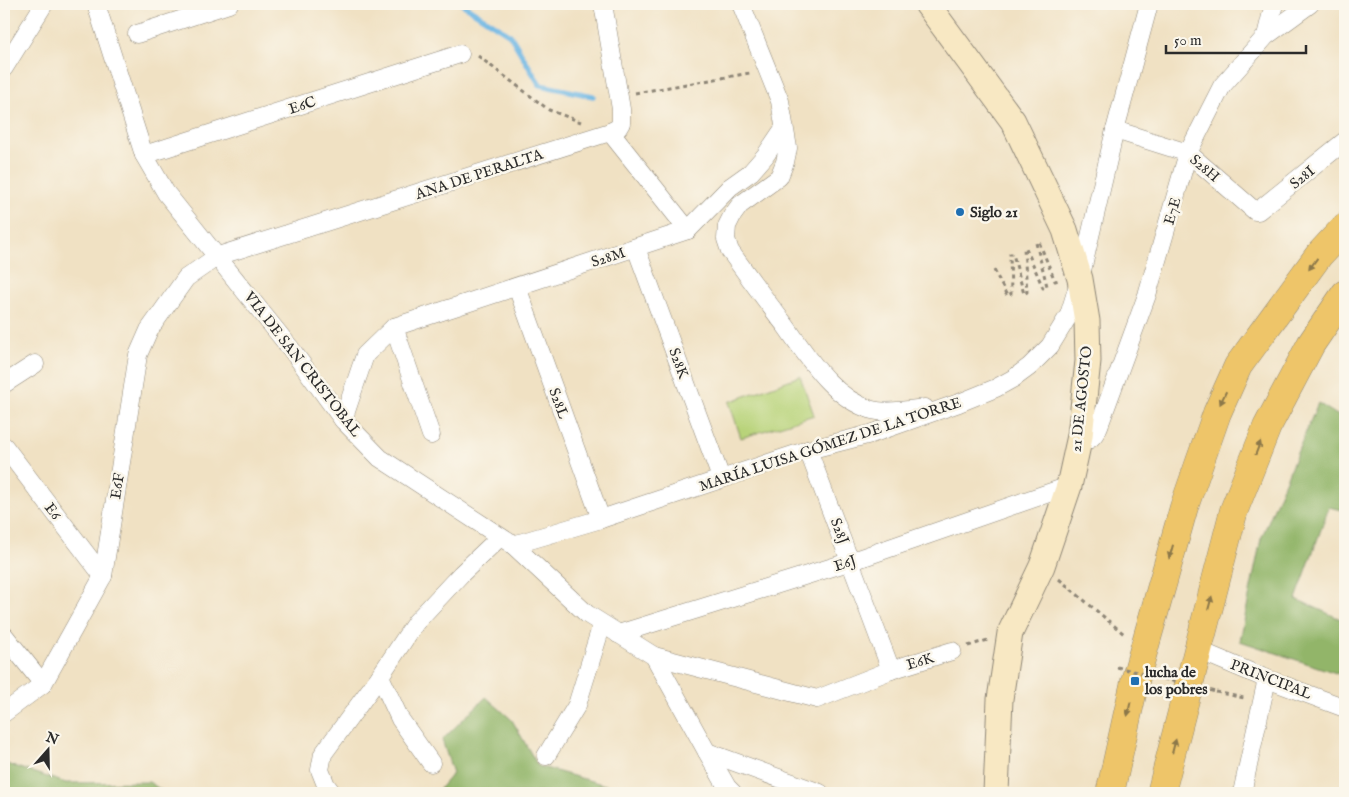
<svg xmlns="http://www.w3.org/2000/svg" width="1349" height="797" font-family="'IM FELL English',serif">
	<rect width="100%" height="100%" fill="#fbf7ec"/>
	<filter id="ink" filterUnits="userSpaceOnUse"><feTurbulence type="fractalNoise" baseFrequency=".02" numOctaves="2"/><feDisplacementMap in="SourceGraphic" scale="10" xChannelSelector="R" yChannelSelector="G"/><feConvolveMatrix kernelMatrix="1 2 1 2 8 2 1 2 1" color-interpolation-filters="sRGB"/></filter>
	<filter id="wash" filterUnits="userSpaceOnUse"><feTurbulence type="fractalNoise" baseFrequency=".0096" numOctaves="4" result="noise"/><feDisplacementMap in="SourceGraphic" scale="20" xChannelSelector="R" yChannelSelector="G"/><feGaussianBlur stdDeviation="1.12" result="paint"/><feColorMatrix in="noise" values="0 0 0 0 0 0 0 0 0 0 0 0 0 0 0 0 0 1.4 0 .05"/><feComposite in="paint" operator="in"/></filter>
	<g filter="url(#wash)">
		<rect width="100%" height="100%" fill="#f0e1c3"/>
		<path fill="#b8d379" stroke="#727f52" d="M 800,376 L 814,415 L 741,438 L 729,402 Z"/>
		<g fill="#92b569" stroke="#5e704a">
			<path d="M 1318,403 L 1345,420 L 1345,511 L 1329,507 L 1296,599 L 1345,621 L 1345,676 L 1240,641 L 1261,539 Z"/>
			<path d="M 486,697 L 512,720 L 538,766 L 634,793 L 436,793 L 453,773 L 442,740 Z"/>
			<path d="M 4,763 L 66,783 L 149,782 L 166,793 L 4,793 Z"/>
		</g>
		<g fill="none" stroke-linecap="round" stroke-linejoin="round">
			<path stroke="#6bb5e3" stroke-width="5.5" d="M 462,4 L 510,35 L 540,85 L 593,96"/>
		</g>
	</g>
	<g filter="url(#ink)">
		<g fill="none" stroke-linecap="round" stroke-linejoin="round">
			<defs>
				<g id="street">
					<path d="M 96,4 L 144,155 L 166,193 L 291,349 L 343,420 L 380,458 L 513,545 L 587,614 L 654,656 L 707,752 L 820,793"/>
					<path d="M 741,4 L 780,101 L 788,148 L 785,162 L 779,177 L 740,205 L 732,216 L 727,226 L 726,239 L 730,251 C 748,276 766,301 785,325 C 808,357 832,398 872,410 C 888,414 909,410 925,408"/>
					<path d="M 137,34 L 229,4"/>
					<path d="M 1266,36 L 1274,4"/>
					<path d="M 4,68 L 44,4"/>
					<path d="M 1115,130 L 1188,153 L 1255,211 L 1258,211 L 1345,141"/>
					<path d="M 610,132 L 688,230"/>
					<path d="M 144,155 L 460,54"/>
					<path d="M 636,248 L 721,478"/>
					<path d="M 517,287 L 601,519"/>
					<path d="M 394,327 L 431,435"/>
					<path d="M 4,384 L 35,364"/>
					<path d="M 343,420 L 365,355 L 394,327 L 688,230 L 730,187 L 751,172 L 765,156 L 784,128"/>
					<path d="M 1078,443 C 1090,441 1094,437 1099,426 L 1147,295 L 1188,153 L 1222,86 L 1266,36 L 1310,4"/>
					<path d="M 4,446 L 103,576"/>
					<path d="M 808,450 L 891,670"/>
					<path d="M 513,545 L 601,519 L 808,450 L 871,434 L 959,403 L 996,388 L 1014,378 L 1029,367 L 1050,346 L 1069,315 L 1080,279 L 1115,130 L 1149,4"/>
					<path d="M 618,634 L 852,561 L 1069,486"/>
					<path d="M 4,635 L 43,684"/>
					<path d="M 1198,650 L 1267,679 L 1345,708"/>
					<path d="M 654,656 L 817,699 L 891,670 L 952,651"/>
					<path d="M 380,676 L 400,719 L 431,763"/>
					<path d="M 4,713 L 43,684 L 103,576 L 138,355 L 149,330 L 186,278 L 218,256 L 610,132 L 618,128 L 621,123 L 621,109 L 603,4"/>
					<path d="M 707,752 L 727,787 L 733,793"/>
					<path d="M 546,756 L 577,705 L 602,624"/>
					<path d="M 332,793 L 326,785 L 320,770 L 323,754 L 380,676 L 416,622 L 461,574 L 500,537"/>
					<path d="M 1242,793 L 1267,679"/>
				</g>
				<path id="secondary" d="M 927,4 L 1013,121 L 1065,230 L 1080,279 L 1087,321 L 1088,361 L 1080,436 L 1069,486 L 1042,566 L 1010,633 L 1000,699 L 996,793"/>
				<g id="primary">
					<path d="M 1110,793 L 1135,681 L 1184,507 L 1217,413 L 1238,366 L 1319,255 L 1345,227"/>
					<path d="M 1161,793 L 1234,510 L 1267,427 L 1311,344 L 1345,294"/>
				</g>
			</defs>
			<use href="#street" stroke="#8e8677" stroke-width="19"/>
			<use href="#secondary" stroke="#8e8677" stroke-width="27"/>
			<use href="#primary" stroke="#8e8677" stroke-width="29"/>
			<g stroke="#8e8677" stroke-width="3" stroke-dasharray="4 4" stroke-linecap="butt">
				<path d="M 478,56 L 549,110 L 581,122"/>
				<path d="M 635,93 L 750,73"/>
				<path d="M 994,270 L 1007,296 L 1011,294 L 1010,254 L 1013,254 L 1024,294 L 1027,292 L 1024,248 L 1026,248 L 1043,288 L 1047,286 L 1036,243 L 1039,242 L 1055,281 L 1059,280"/>
				<path d="M 1059,579 L 1124,634"/>
				<path d="M 968,646 L 988,640"/>
				<path d="M 1216,692 L 1244,698"/>
			</g>
			<use href="#street" stroke="#fff" stroke-width="18"/>
			<use href="#secondary" stroke="#f8e8c3" stroke-width="25"/>
			<use href="#primary" stroke="#eec569" stroke-width="28"/>
			<path stroke="#8e8677" stroke-width="3" stroke-dasharray="4 4" stroke-linecap="butt" d="M 1117,667 L 1216,692"/>
		</g>
		<defs><path id="oneway-solid" d="M-6-.8H1V-3.2L6.5 0L1 3.2V.8H-6Z" transform="scale(1.25)"/></defs>
		<g fill="#8c784a">
			<use href="#oneway-solid" transform="translate(1313 264) rotate(126)"/>
			<use href="#oneway-solid" transform="translate(1223 398) rotate(115)"/>
			<use href="#oneway-solid" transform="translate(1258 448) rotate(-69)"/>
			<use href="#oneway-solid" transform="translate(1171 552) rotate(106)"/>
			<use href="#oneway-solid" transform="translate(1210 603) rotate(-75)"/>
			<use href="#oneway-solid" transform="translate(1129 709) rotate(102)"/>
			<use href="#oneway-solid" transform="translate(1174 746) rotate(-75)"/>
		</g>
	</g>
	<g fill="#1f6fb2" stroke="#fbf7ec" stroke-width="2">
		<circle cx="960" cy="212" r="5"/>
		<rect x="1130" y="676" width="10" height="10" rx="2.5"/>
	</g>
	<g text-anchor="middle" stroke-width="5" stroke-linejoin="round" paint-order="stroke">
		<g font-size="15" fill="#2b2b2b" stroke="#fbf7ec">
			<text transform="translate(302 105) rotate(-18)" y="5">E6C</text>
			<text transform="translate(1205 168) rotate(40)" y="5">S28H</text>
			<text transform="translate(479 174) rotate(-18)" y="5">ANA DE PERALTA</text>
			<text transform="translate(1302 177) rotate(-39)" y="5">S28I</text>
			<text transform="translate(1172 211) rotate(-74)" y="5">E7E</text>
			<text transform="translate(608 257) rotate(-18)" y="5">S28M</text>
			<text transform="translate(679 363) rotate(70)" y="5">S28K</text>
			<text transform="translate(303 364) rotate(52)" y="5">VIA DE SAN CRISTOBAL</text>
			<text transform="translate(1081 399) rotate(-84)" y="5">21 DE AGOSTO</text>
			<text transform="translate(559 403) rotate(70)" y="5">S28L</text>
			<text transform="translate(830 444) rotate(-18)" y="5">MARÍA LUISA GÓMEZ DE LA TORRE</text>
			<text transform="translate(117 486) rotate(-81)" y="5">E6F</text>
			<text transform="translate(53 511) rotate(52)" y="5">E6</text>
			<text transform="translate(840 531) rotate(69)" y="5">S28J</text>
			<text transform="translate(845 563) rotate(-18)" y="5">E6J</text>
			<text transform="translate(920 661) rotate(-17)" y="5">E6K</text>
			<text transform="translate(1271 679) rotate(21)" y="5">PRINCIPAL</text>
		</g>
		<g font-size="15" font-weight="bold" fill="#2b2b2b" stroke="#fbf7ec" text-anchor="start">
			<text x="970" y="217">Siglo 21</text>
			<text x="1145" y="677">lucha de<tspan x="1145" dy="17">los pobres</tspan></text>
		</g>
	</g>
	<rect width="1349" height="797" fill="none" stroke="#fbf7ec" stroke-width="20"/>
	<g transform="translate(48 750) rotate(20)" stroke="#fbf7ec" stroke-width="4" paint-order="stroke">
	<path d="M0-4L9 19L0 12L-9 19Z" fill="#2b2b2b"/>
	<text y="-8" font-size="14" font-weight="bold" text-anchor="middle" fill="#2b2b2b">N</text>
	</g>
	<path d="M1166 45v8h140v-8" fill="none" stroke="#2b2b2b" stroke-width="2.5"/>
	<text x="1174" y="45" font-size="15" fill="#2b2b2b" stroke="#fbf7ec" stroke-width="4" paint-order="stroke">50 m</text>
</svg>
